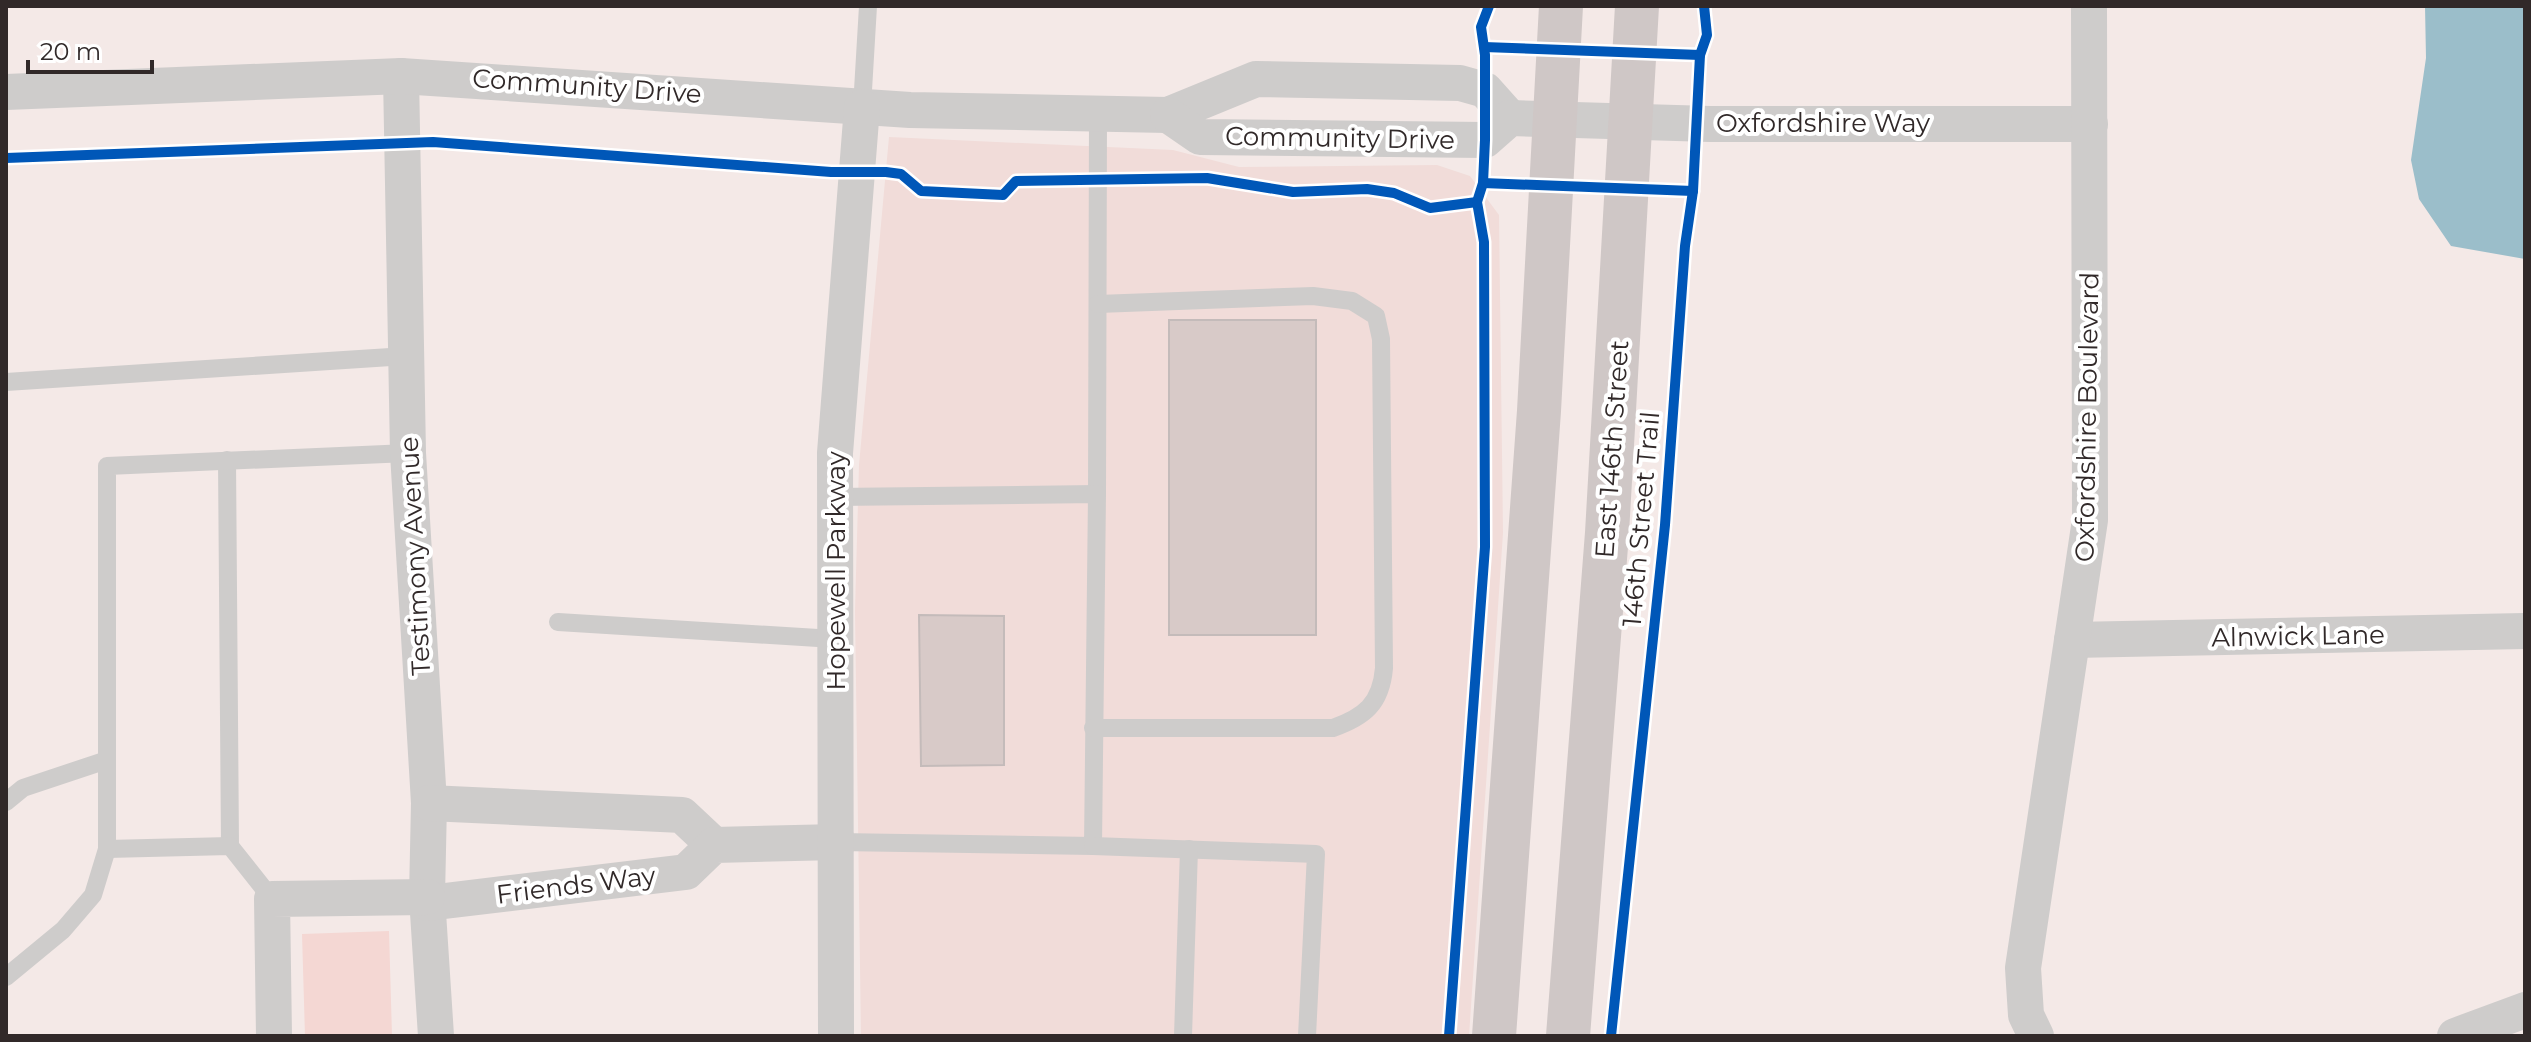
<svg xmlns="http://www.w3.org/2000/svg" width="2531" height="1042" font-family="Montserrat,sans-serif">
	<rect width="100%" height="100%" fill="#f4e9e7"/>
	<path fill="#f1dcd9" d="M 889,137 L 1173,150 L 1239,167 L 1437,165 L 1470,176 L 1499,215 L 1503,533 L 1469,1036 L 861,1036 L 855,611 L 859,465 Z"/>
	<path fill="#f4d7d3" d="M 389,931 L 392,1036 L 305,1036 L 302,934 Z"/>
	<path fill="#9bbeca" d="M 2425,6 L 2525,6 L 2525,259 L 2451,246 L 2419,199 L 2411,160 L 2426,58 Z"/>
	<g fill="#d8cac8" stroke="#c4bbba" stroke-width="2">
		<rect x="1169" y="320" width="147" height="315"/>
		<path d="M 919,615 L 1004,616 L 1004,765 L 921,766 Z"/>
	</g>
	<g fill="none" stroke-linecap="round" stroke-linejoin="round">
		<g stroke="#d5d2d2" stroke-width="5" stroke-dasharray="2 6" stroke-linecap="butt">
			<path d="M 439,142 L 820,171"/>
			<path d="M 6,158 L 365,144"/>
			<path d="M 893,173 L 913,181 L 921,191 L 1003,195 L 1016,181 L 1070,181"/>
			<path d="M 1216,179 L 1293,192 L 1367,189 L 1394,193 L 1430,208 L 1477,202"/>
			<path d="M 1128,181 L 1194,177"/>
		</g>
		<g stroke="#cecccb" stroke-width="18">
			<path d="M 862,107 L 868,6"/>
			<path d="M 6,382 L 406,356"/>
			<path d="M 227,460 L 230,846"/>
			<path d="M 1097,494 L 1098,115"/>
			<path d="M 835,497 L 1097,494 L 1093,846 L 838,842"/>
			<path d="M 558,622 L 834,639"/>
			<path d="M 1093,728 L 1333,728 C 1364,717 1381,704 1384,668 L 1381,339 L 1376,316 L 1352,301 L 1313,296 L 1098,304"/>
			<path d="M 6,802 L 23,788 L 107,760"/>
			<path d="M 1093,846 L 1316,854 L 1307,1036"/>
			<path d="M 107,849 L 230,846 L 272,899"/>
			<path d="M 6,977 L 63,930 L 93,895 L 107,849 L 107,466 L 408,453"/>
			<path d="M 1183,1036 L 1189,849"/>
		</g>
		<g stroke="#cecccb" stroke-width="36">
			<path d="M 401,76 L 408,453 L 429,803 L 427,897 L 436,1036"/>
			<path d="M 6,92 L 401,76 L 910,110 L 1168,115 L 1256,79 L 1460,83 L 1485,90 L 1510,118"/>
			<path d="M 1168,115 L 1200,137 L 1485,140 L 1510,118 L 1710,124 L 2090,124"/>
			<path d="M 2072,640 L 2525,631"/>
			<path d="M 429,803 L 682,815 L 714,845"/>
			<path d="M 428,903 L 686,872 L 714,845 L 838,842"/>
			<path d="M 274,1036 L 272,899 L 427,897"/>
			<path d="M 836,1036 L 835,453 L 862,107"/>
			<path d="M 2036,1036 L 2026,1015 L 2023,968 L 2090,520 L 2089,6"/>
			<path d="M 2455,1036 L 2525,1010"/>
		</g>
		<g stroke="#cfc7c6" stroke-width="44">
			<path d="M 1494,1036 L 1539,411 L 1561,6"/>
			<path d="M 1568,1036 L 1607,533 L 1637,6"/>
		</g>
		<defs>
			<g id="cycleway">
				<path d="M 1484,47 L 1700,55"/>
				<path d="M 6,158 L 433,142 L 831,172 L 886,172 L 901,174 L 921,191 L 1003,195 L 1016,181 L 1207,178 L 1293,192 L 1367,189 L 1394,193 L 1430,208 L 1477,202"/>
				<path d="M 1483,183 L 1693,191"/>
				<path d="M 1449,1036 L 1485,547 L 1484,242 L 1477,202 L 1483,183 L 1485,140 L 1485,55 L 1481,27 L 1489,6"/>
				<path d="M 1611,1036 L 1665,525 L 1685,246 L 1693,191 L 1700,55 L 1707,35 L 1704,6"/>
			</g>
		</defs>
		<use href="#cycleway" stroke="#fff" stroke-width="15"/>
		<use href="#cycleway" stroke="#0057b8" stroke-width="10"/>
	</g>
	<g text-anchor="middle" stroke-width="8" stroke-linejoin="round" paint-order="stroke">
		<g font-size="26" fill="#312929" stroke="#fff">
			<text transform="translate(587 86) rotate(4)" y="9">Community Drive</text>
			<text x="1823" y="132">Oxfordshire Way</text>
			<text transform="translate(1340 138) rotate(1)" y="9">Community Drive</text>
			<text transform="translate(2087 417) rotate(-89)" y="9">Oxfordshire Boulevard</text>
			<text transform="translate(1612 449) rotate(-86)" y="9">East 146th Street</text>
			<text transform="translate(1641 519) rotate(-85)" y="9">146th Street Trail</text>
			<text transform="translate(415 556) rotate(-93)" y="9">Testimony Avenue</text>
			<text transform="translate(836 571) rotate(-90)" y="9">Hopewell Parkway</text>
			<text transform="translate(2298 636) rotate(-1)" y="9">Alnwick Lane</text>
			<text transform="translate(576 885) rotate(-7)" y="9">Friends Way</text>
		</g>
	</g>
	<rect width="2531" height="1042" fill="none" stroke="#312929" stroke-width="16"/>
	<path d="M28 60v12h124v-12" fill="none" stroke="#312929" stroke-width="4"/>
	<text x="40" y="60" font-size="24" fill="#312929" stroke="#ffffff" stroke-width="6" paint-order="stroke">20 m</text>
</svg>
